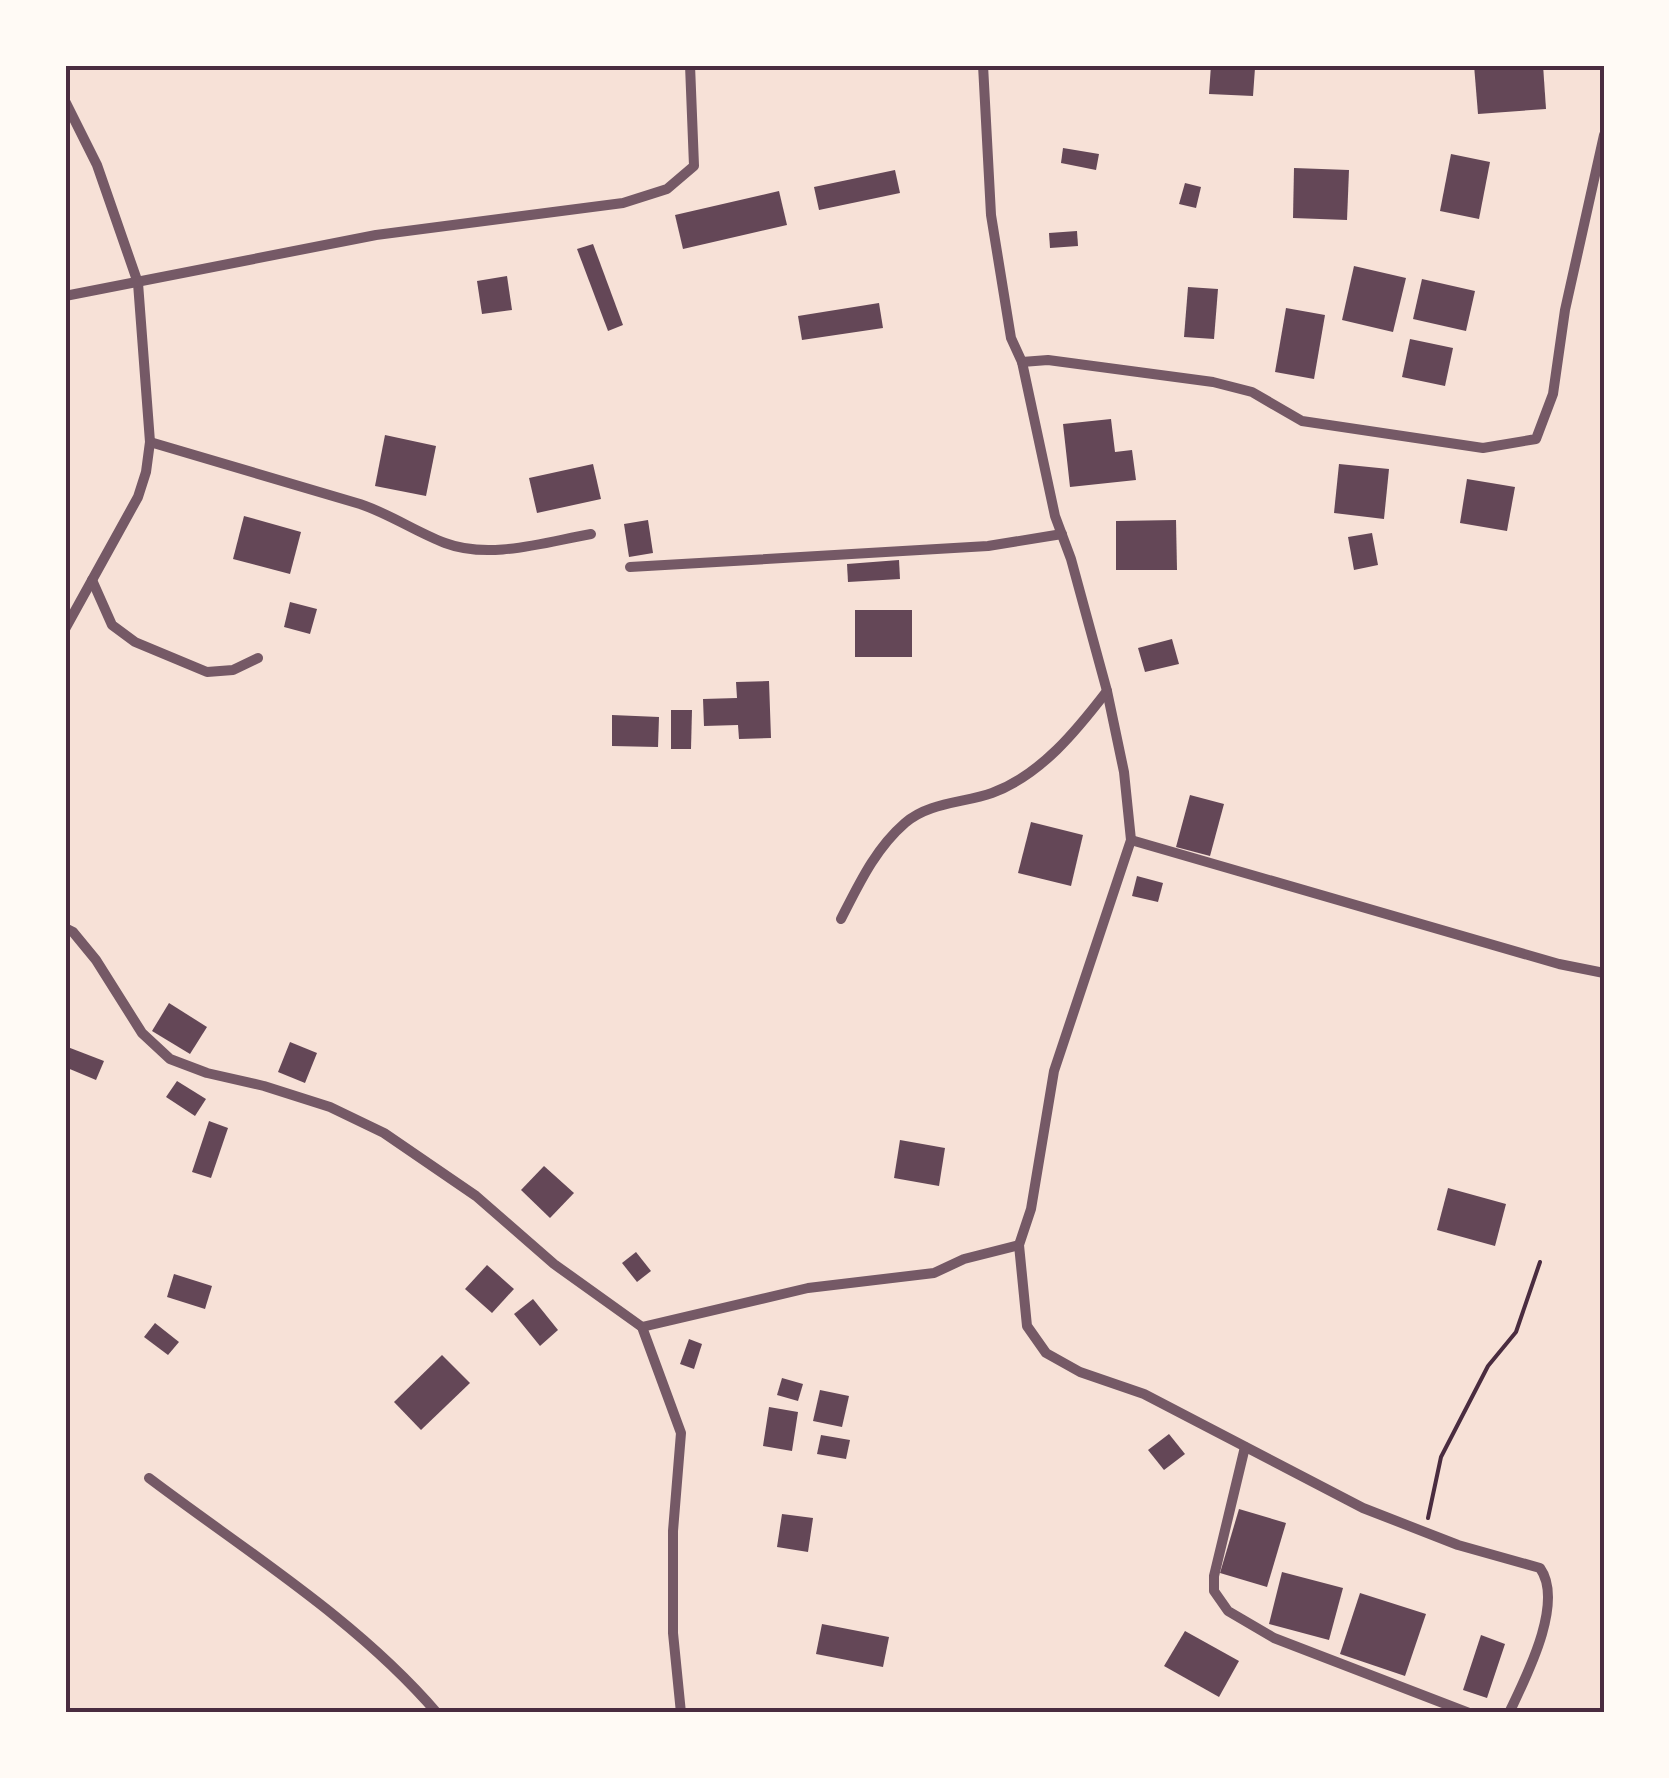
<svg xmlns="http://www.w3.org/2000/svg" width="1669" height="1778" font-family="'Noto Sans',sans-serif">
	<rect width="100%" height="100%" fill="#f7e1d7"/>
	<g fill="#644757">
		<path d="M 1211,65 L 1270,65 L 1270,69 L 1255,68 L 1253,96 L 1209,94 Z"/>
		<path d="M 1474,65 L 1543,65 L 1546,109 L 1478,114 Z"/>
		<path d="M 1063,148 L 1099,154 L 1096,170 L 1061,163 Z"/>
		<path d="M 1451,154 L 1490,162 L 1479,219 L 1440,211 Z"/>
		<path d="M 1294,168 L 1349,170 L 1347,220 L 1293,218 Z"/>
		<path d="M 895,170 L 900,193 L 819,210 L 814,187 Z"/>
		<path d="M 1185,183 L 1201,187 L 1196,208 L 1179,204 Z"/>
		<path d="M 779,191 L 787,225 L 683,249 L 675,215 Z"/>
		<path d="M 1077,231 L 1078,246 L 1050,248 L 1049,233 Z"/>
		<path d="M 593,244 L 623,325 L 608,331 L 577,249 Z"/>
		<path d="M 1354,266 L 1406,278 L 1393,332 L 1342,320 Z"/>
		<path d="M 507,276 L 512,310 L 482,314 L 477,281 Z"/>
		<path d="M 1422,279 L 1475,291 L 1466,331 L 1413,319 Z"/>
		<path d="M 1188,287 L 1218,289 L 1214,339 L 1184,337 Z"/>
		<path d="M 879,303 L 883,328 L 802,340 L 798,316 Z"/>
		<path d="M 1286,308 L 1325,315 L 1314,379 L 1275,372 Z"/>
		<path d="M 1410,339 L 1453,348 L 1445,386 L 1402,377 Z"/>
		<path d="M 1111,419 L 1115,452 L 1132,450 L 1136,480 L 1070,487 L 1063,424 Z"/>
		<path d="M 385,435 L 436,446 L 426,496 L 375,486 Z"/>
		<path d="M 593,464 L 601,499 L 537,513 L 529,478 Z"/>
		<path d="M 1339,464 L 1389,469 L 1384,519 L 1334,513 Z"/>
		<path d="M 1467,479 L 1515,487 L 1507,531 L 1460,523 Z"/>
		<path d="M 244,516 L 301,532 L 290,574 L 233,559 Z"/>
		<path d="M 648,520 L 653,553 L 629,557 L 624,524 Z"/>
		<path d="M 1176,520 L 1177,570 L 1116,570 L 1116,521 Z"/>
		<path d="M 1372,533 L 1378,565 L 1354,570 L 1348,537 Z"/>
		<path d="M 899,560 L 900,579 L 848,582 L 847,564 Z"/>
		<path d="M 290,602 L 317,609 L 310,634 L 284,627 Z"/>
		<rect x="855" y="610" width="57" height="47"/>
		<path d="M 1172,639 L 1179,664 L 1145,672 L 1138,648 Z"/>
		<path d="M 769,681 L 771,738 L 739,739 L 738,725 L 704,726 L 703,699 L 737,698 L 736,682 Z"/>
		<path d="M 671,710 L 692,710 L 691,749 L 671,749 Z"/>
		<path d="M 612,715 L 659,717 L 658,747 L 612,746 Z"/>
		<path d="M 1190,795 L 1224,804 L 1210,856 L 1176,847 Z"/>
		<path d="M 1031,822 L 1083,835 L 1071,886 L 1018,873 Z"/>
		<path d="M 1137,876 L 1163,883 L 1158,902 L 1132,896 Z"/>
		<path d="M 169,1003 L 207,1027 L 190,1054 L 152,1031 Z"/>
		<path d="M 290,1042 L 317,1053 L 305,1083 L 278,1072 Z"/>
		<path d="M 65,1046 L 104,1061 L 96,1080 L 65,1067 Z"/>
		<path d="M 177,1081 L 206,1099 L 195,1116 L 166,1097 Z"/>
		<path d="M 209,1121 L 228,1128 L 211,1178 L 192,1172 Z"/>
		<path d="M 900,1140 L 945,1148 L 939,1186 L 894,1178 Z"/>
		<path d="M 544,1166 L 574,1193 L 550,1218 L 521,1190 Z"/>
		<path d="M 1448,1188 L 1506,1204 L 1495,1246 L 1437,1230 Z"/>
		<path d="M 636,1252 L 651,1271 L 637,1282 L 622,1263 Z"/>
		<path d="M 487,1265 L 514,1289 L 492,1313 L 465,1289 Z"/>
		<path d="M 174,1274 L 212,1286 L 205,1309 L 167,1297 Z"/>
		<path d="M 533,1299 L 558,1330 L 540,1346 L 514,1314 Z"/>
		<path d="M 155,1323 L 179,1342 L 168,1355 L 144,1337 Z"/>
		<path d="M 689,1339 L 702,1344 L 694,1369 L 680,1364 Z"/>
		<path d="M 442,1355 L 470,1383 L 421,1430 L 394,1402 Z"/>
		<path d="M 782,1378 L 803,1384 L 798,1401 L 777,1395 Z"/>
		<path d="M 820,1390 L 849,1396 L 842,1427 L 813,1421 Z"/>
		<path d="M 769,1407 L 798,1412 L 792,1451 L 763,1446 Z"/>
		<path d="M 1169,1434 L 1185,1454 L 1164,1470 L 1148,1450 Z"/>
		<path d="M 821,1435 L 850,1440 L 846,1459 L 817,1454 Z"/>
		<path d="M 1239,1509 L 1286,1523 L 1267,1587 L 1220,1573 Z"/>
		<path d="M 782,1514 L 813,1518 L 808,1552 L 777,1547 Z"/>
		<path d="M 1282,1572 L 1343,1588 L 1329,1640 L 1269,1624 Z"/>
		<path d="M 1360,1593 L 1426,1614 L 1405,1676 L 1340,1654 Z"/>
		<path d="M 822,1624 L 889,1637 L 883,1667 L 816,1654 Z"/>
		<path d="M 1185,1631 L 1239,1661 L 1219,1697 L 1164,1666 Z"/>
		<path d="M 1481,1635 L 1505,1644 L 1487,1698 L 1463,1690 Z"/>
	</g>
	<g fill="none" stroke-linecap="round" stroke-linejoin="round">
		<path stroke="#4a2c40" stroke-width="4" d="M 1428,1518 L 1441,1457 L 1488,1366 L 1516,1332 L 1540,1262"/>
		<g stroke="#755966" stroke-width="10">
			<path d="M 983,65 L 991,215 L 1011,338 L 1022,362 L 1055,516 L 1071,559 L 1107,691 L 1124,772 L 1131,840 L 1054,1071 L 1031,1209 L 1019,1245 L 1027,1326 L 1046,1353 L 1080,1372 L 1144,1394 L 1363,1508 L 1458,1545 L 1540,1568 C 1565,1603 1525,1679 1509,1713"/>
			<path d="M 65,101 L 97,165 L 138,283 L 150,442 L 146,472 L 138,497 L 65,629"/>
			<path d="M 65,296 L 376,235 L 623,203 L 667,189 L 694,166 L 690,65"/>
			<path d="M 1022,362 L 1048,360 L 1213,382 L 1252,392 L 1302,421 L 1483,448 L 1536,439 L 1553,394 L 1565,310 L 1604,135"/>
			<path d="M 150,442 L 360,504 C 390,514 416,532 445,543 C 490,560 545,542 591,534"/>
			<path d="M 630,567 L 988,546 L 1062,534"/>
			<path d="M 92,580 L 112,625 L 135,642 L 207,672 L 233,670 L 258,658"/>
			<path d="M 1131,840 L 1559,964 L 1604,973"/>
			<path d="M 841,919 C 859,884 875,849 905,823 C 929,802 964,803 992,793 C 1041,775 1077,730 1107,691"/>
			<path d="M 65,928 L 73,932 L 96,960 L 142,1033 L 170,1059 L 207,1073 L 264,1086 L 330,1107 L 384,1133 L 476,1196 L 554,1264 L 642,1327 L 681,1433 L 673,1531 L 673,1633 L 681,1713"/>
			<path d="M 642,1327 L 808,1288 L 934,1273 L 964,1259 L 1019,1245"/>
			<path d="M 1245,1447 L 1214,1576 L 1214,1591 L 1228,1611 L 1274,1638 L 1469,1713"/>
			<path d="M 149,1478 C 247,1552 357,1620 437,1713"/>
		</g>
	</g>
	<rect width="1669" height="1778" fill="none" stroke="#fffaf5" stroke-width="135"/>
	<rect x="68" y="68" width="1534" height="1642" fill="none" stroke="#4a2c40" stroke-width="4"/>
</svg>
